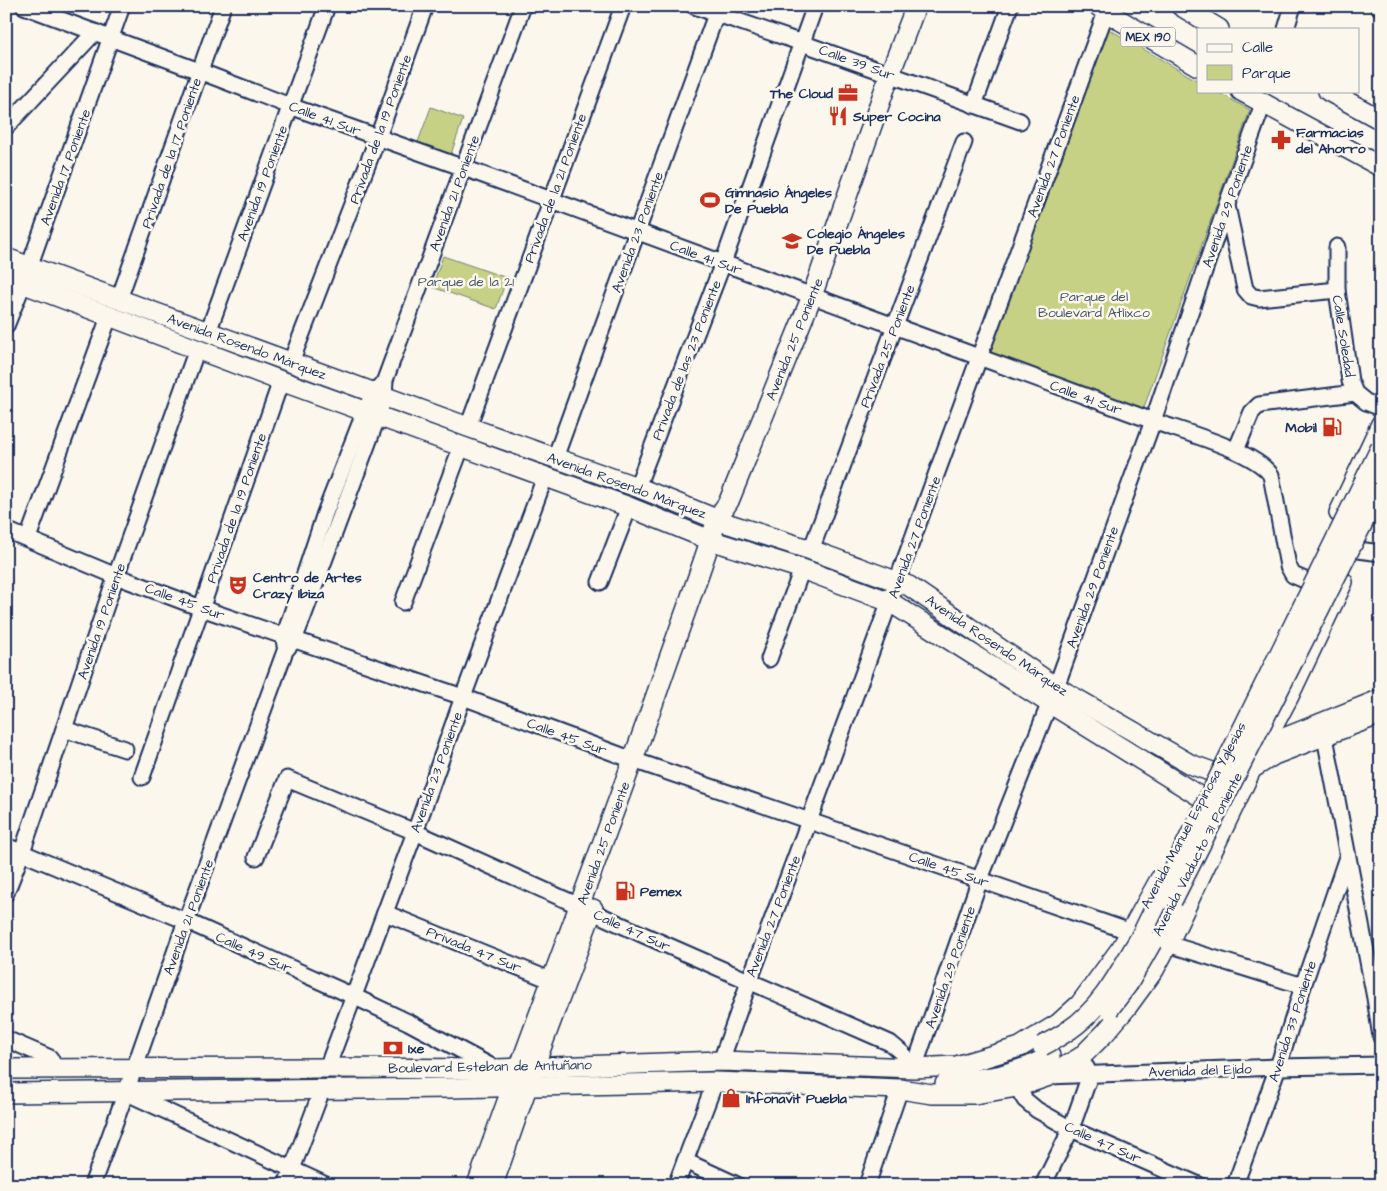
<svg xmlns="http://www.w3.org/2000/svg" width="1387" height="1191" font-family="'Architects Daughter',sans-serif">
	<rect width="100%" height="100%" fill="#fbf7ec"/>
	<filter id="ink" filterUnits="userSpaceOnUse"><feTurbulence type="fractalNoise" baseFrequency=".02" numOctaves="2"/><feDisplacementMap in="SourceGraphic" scale="10" xChannelSelector="R" yChannelSelector="G"/><feConvolveMatrix kernelMatrix="1 2 1 2 8 2 1 2 1" color-interpolation-filters="sRGB"/></filter>
	<g filter="url(#ink)">
		<g fill="#c7d185" stroke="#718072">
			<path d="M 1107,28 L 1198,81 L 1198,91 L 1216,91 L 1250,110 L 1143,410 L 988,353 Z"/>
			<path d="M 431,107 L 463,119 L 451,154 L 418,142 Z"/>
			<path d="M 443,256 L 507,278 L 496,309 L 432,287 Z"/>
		</g>
		<g fill="none" stroke-linecap="round" stroke-linejoin="round">
			<defs>
				<g id="minor">
					<path d="M 24,6 L 199,71 L 290,106 L 464,168 L 1153,421 C 1183,432 1253,450 1271,475 L 1288,566 L 1293,575 L 1307,581"/>
					<path d="M 694,6 L 802,43 L 1020,121"/>
					<path d="M 1378,6 L 1381,8"/>
					<path d="M 1286,29 L 1293,6"/>
					<path d="M 974,105 L 1010,6"/>
					<path d="M 6,127 L 95,32"/>
					<path d="M 1227,206 L 1245,289 L 1251,296 L 1259,298 L 1337,290"/>
					<path d="M 1337,247 L 1337,290 L 1350,381 L 1355,393 L 1366,402 L 1381,408"/>
					<path d="M 119,299 L 223,6"/>
					<path d="M 6,326 L 23,284 L 122,6"/>
					<path d="M 208,332 L 327,6"/>
					<path d="M 291,362 L 378,137 L 425,6"/>
					<path d="M 468,427 L 623,6"/>
					<path d="M 1236,450 L 1252,412 L 1259,405 L 1355,393"/>
					<path d="M 555,458 L 719,6"/>
					<path d="M 637,487 L 723,263 L 815,6"/>
					<path d="M 6,530 L 116,576 L 201,608 L 463,697 L 633,760 L 1131,932"/>
					<path d="M 28,538 L 109,317"/>
					<path d="M 811,550 L 964,142"/>
					<path d="M 1358,550 L 1381,553"/>
					<path d="M 600,582 L 629,507"/>
					<path d="M 403,602 L 462,445"/>
					<path d="M 285,646 L 284,637 L 325,513 L 365,411 L 374,392 L 381,385"/>
					<path d="M 769,659 L 802,569"/>
					<path d="M 64,729 L 125,749"/>
					<path d="M 1325,737 L 1375,998 L 1381,1037"/>
					<path d="M 142,777 L 281,381"/>
					<path d="M 6,846 L 186,921 L 353,996 L 408,1022 L 496,1069"/>
					<path d="M 256,857 L 287,779 L 415,832 L 646,936 L 890,1043 L 902,1053 L 914,1068"/>
					<path d="M 6,893 L 22,852 L 116,576 L 197,349"/>
					<path d="M 385,913 L 560,984"/>
					<path d="M 1168,944 L 1303,986"/>
					<path d="M 6,1039 L 50,1058 L 56,1069"/>
					<path d="M 721,1061 L 749,982 L 809,821 L 1106,12"/>
					<path d="M 327,1068 L 415,832 L 463,697 L 545,477"/>
					<path d="M 914,1068 L 980,879 L 1056,687 L 1153,421 L 1227,204 L 1263,104"/>
					<path d="M 1049,1076 L 1278,1067 L 1381,1065"/>
					<path d="M 1017,1087 L 1025,1100 L 1037,1110 L 1071,1129 L 1199,1185"/>
					<path d="M 127,1093 L 326,1185"/>
					<path d="M 685,1161 L 737,1185"/>
					<path d="M 92,1185 L 126,1092 L 186,921 L 285,651 L 294,640 L 303,617 L 378,416 L 384,396 L 385,380 L 523,6"/>
					<path d="M 286,1185 L 322,1090"/>
					<path d="M 676,1185 L 715,1082"/>
					<path d="M 867,1185 L 900,1089"/>
					<path d="M 1043,1185 L 1071,1129 L 1090,1075 L 1086,1067"/>
					<path d="M 1235,1185 L 1278,1067 L 1303,986 L 1347,857"/>
				</g>
				<g id="major">
					<path d="M 1098,6 L 1106,12 L 1198,66"/>
					<path d="M 1181,6 L 1219,29"/>
					<path d="M 1241,91 L 1381,167"/>
					<path d="M 1328,91 L 1381,120"/>
					<path d="M 6,258 L 468,427 L 637,487 L 726,523 L 811,550 L 909,586 L 1056,687 L 1190,764 L 1218,774"/>
					<path d="M 6,277 L 281,381 L 629,507 L 710,540 L 802,569 L 890,602 L 1049,703 L 1204,799 L 1220,789"/>
					<path d="M 1339,513 L 1381,424"/>
					<path d="M 1259,748 L 1381,699"/>
					<path d="M 1250,770 L 1274,755 L 1381,714"/>
					<path d="M 6,1069 L 327,1068 L 496,1069 L 721,1061 L 914,1068 L 956,1066 L 1020,1047 L 1058,1024 L 1080,1004 L 1122,947 L 1160,879"/>
					<path d="M 945,1084 L 998,1076 L 1030,1066 L 1050,1056"/>
					<path d="M 6,1093 L 450,1088 L 715,1082 L 900,1089 L 932,1094 L 975,1094 L 1017,1087 L 1049,1076 L 1081,1057 L 1105,1033 L 1127,1007 L 1154,970 L 1168,944 L 1263,745 L 1289,696 L 1343,582"/>
					<path d="M 477,1185 C 536,1018 600,854 659,687 C 678,631 700,575 717,519 L 729,501 L 812,296 L 890,74 L 916,6"/>
					<path d="M 493,1185 L 534,1067 L 593,909"/>
				</g>
			</defs>
			<use href="#minor" stroke="#1b2f5e" stroke-width="19"/>
			<use href="#major" stroke="#1b2f5e" stroke-width="22"/>
			<use href="#minor" stroke="#fbf7ec" stroke-width="15"/>
			<use href="#major" stroke="#fbf7ec" stroke-width="19"/>
			<defs>
				<g id="major-bridge">
					<path d="M 1172,901 L 1381,487"/>
					<path d="M 1109,1009 L 1128,984 L 1152,942"/>
					<path d="M 1042,1046 C 1051,1041 1061,1036 1069,1030 C 1102,1008 1120,971 1140,938 L 1381,447"/>
				</g>
			</defs>
			<use href="#major-bridge" stroke="#1b2f5e" stroke-width="22" stroke-linecap="butt"/>
			<use href="#major-bridge" stroke="#fbf7ec" stroke-width="19"/>
		</g>
	</g>
	<defs>
		<symbol id="office-bare" viewBox="-9 -9 18 18"><path d="M-6-3h4V-5.5h4V-3h4V5H-6ZM-1-4.5V-3h2v-1.5ZM-6 0V1H6V0Z" fill="#c8321e" stroke="#fbf7ec" stroke-width="2.5" paint-order="stroke"/></symbol>
		<symbol id="restaurant-bare" viewBox="-9 -9 18 18"><path d="M-5-6h1v4h1v-4h1v4h1v-4h1v5L-1.5 .5V6h-2V.5L-5-1ZM5-6V6H3V1.5H1.5Q1.5-4 5-6Z" fill="#c8321e" stroke="#fbf7ec" stroke-width="2.5" paint-order="stroke"/></symbol>
		<symbol id="pharmacy-bare" viewBox="-9 -9 18 18"><path d="M-2-6h4v4h4v4h-4v4h-4v-4h-4v-4h4Z" fill="#c8321e" stroke="#fbf7ec" stroke-width="2.5" paint-order="stroke"/></symbol>
		<symbol id="stadium-bare" viewBox="-9 -9 18 18"><path d="M0-5a6.5 5 0 1 0 0 10a6.5 5 0 1 0 0-10ZM-3.5-1.8h7v3.6h-7Z" fill="#c8321e" stroke="#fbf7ec" stroke-width="2.5" paint-order="stroke"/></symbol>
		<symbol id="school-bare" viewBox="-9 -9 18 18"><path d="M0-5L7-2L0 1L-7-2ZM-4 1L0 2.5L4 1V4Q0 6-4 4Z" fill="#c8321e" stroke="#fbf7ec" stroke-width="2.5" paint-order="stroke"/></symbol>
		<symbol id="fuel-bare" viewBox="-9 -9 18 18"><path d="M-5.5-6h7V0h2V4h1.3V-2.5L3-4.5l.8-.8L6-3V5H2.5V1h-1V6h-7ZM-4.2-4.7v3.2H.2V-4.7Z" fill="#c8321e" stroke="#fbf7ec" stroke-width="2.5" paint-order="stroke"/></symbol>
		<symbol id="theatre-bare" viewBox="-9 -9 18 18"><path d="M-5-5.5Q0-4 5-5.5V0Q5 5 0 6Q-5 5-5 0ZM-3.3-2.5H-1v1.5H-3.3ZM1-2.5H3.3v1.5H1ZM-2.8 1Q0 5.5 2.8 1Z" fill="#c8321e" stroke="#fbf7ec" stroke-width="2.5" paint-order="stroke"/></symbol>
		<symbol id="bank-bare" viewBox="-9 -9 18 18"><path d="M-6-4H6V4H-6ZM0-2.3a2.3 2.3 0 1 0 0 4.6a2.3 2.3 0 1 0 0-4.6Z" fill="#c8321e" stroke="#fbf7ec" stroke-width="2.5" paint-order="stroke"/></symbol>
		<symbol id="shop-bare" viewBox="-9 -9 18 18"><path d="M-5-2.5h2.3a2.7 3.5 0 0 1 5.4 0H5L5.5 6h-11ZM-1.5-2.5h3a1.5 2.3 0 0 0-3 0Z" fill="#c8321e" stroke="#fbf7ec" stroke-width="2.5" paint-order="stroke"/></symbol>
	</defs>
	<g fill-rule="evenodd">
		<use href="#office-bare" x="834" y="79" width="28" height="28"/>
		<use href="#restaurant-bare" x="824" y="102" width="28" height="28"/>
		<use href="#pharmacy-bare" x="1267" y="126" width="28" height="28"/>
		<use href="#stadium-bare" x="696" y="186" width="28" height="28"/>
		<use href="#school-bare" x="778" y="227" width="28" height="28"/>
		<use href="#fuel-bare" x="1318" y="413" width="28" height="28"/>
		<use href="#theatre-bare" x="224" y="571" width="28" height="28"/>
		<use href="#fuel-bare" x="611" y="877" width="28" height="28"/>
		<use href="#bank-bare" x="379" y="1034" width="28" height="28"/>
		<use href="#shop-bare" x="717" y="1084" width="28" height="28"/>
	</g>
	<g text-anchor="middle" stroke-width="5" stroke-linejoin="round" paint-order="stroke">
		<rect fill="#fbf7ec" stroke="#5e6b89" stroke-width="1" x="1120.5" y="27.5" width="55" height="19" rx="4"/>
		<g font-size="12" font-weight="bold" fill="#1b2f5e">
			<text x="1148" y="41">MEX 190</text>
		</g>
		<g font-size="14" fill="#1b2f5e" stroke="#fbf7ec">
			<text transform="translate(857 62) rotate(20)" y="5">Calle 39 Sur</text>
			<text transform="translate(325 118) rotate(20)" y="5">Calle 41 Sur</text>
			<text transform="translate(380 129) rotate(-70)" y="5">Privada de la 19 Poniente</text>
			<text transform="translate(171 153) rotate(-71)" y="5">Privada de la 17 Poniente</text>
			<text transform="translate(1053 156) rotate(-70)" y="5">Avenida 27 Poniente</text>
			<text transform="translate(65 167) rotate(-70)" y="5">Avenida 17 Poniente</text>
			<text transform="translate(262 183) rotate(-70)" y="5">Avenida 19 Poniente</text>
			<text transform="translate(555 188) rotate(-70)" y="5">Privada de la 21 Poniente</text>
			<text transform="translate(454 193) rotate(-70)" y="5">Avenida 21 Poniente</text>
			<text transform="translate(1227 206) rotate(-71)" y="5">Avenida 29 Poniente</text>
			<text transform="translate(637 232) rotate(-70)" y="5">Avenida 23 Poniente</text>
			<text transform="translate(706 257) rotate(20)" y="5">Calle 41 Sur</text>
			<text transform="translate(1344 336) rotate(81)" y="5">Calle Soledad</text>
			<text transform="translate(794 339) rotate(-68)" y="5">Avenida 25 Poniente</text>
			<text transform="translate(247 346) rotate(20)" y="5">Avenida Rosendo Márquez</text>
			<text transform="translate(887 346) rotate(-69)" y="5">Privada 25 Poniente</text>
			<text transform="translate(686 360) rotate(-69)" y="5">Privada de las 23 Poniente</text>
			<text transform="translate(1086 397) rotate(20)" y="5">Calle 41 Sur</text>
			<text transform="translate(627 485) rotate(20)" y="5">Avenida Rosendo Márquez</text>
			<text transform="translate(236 508) rotate(-71)" y="5">Privada de la 19 Poniente</text>
			<text transform="translate(914 537) rotate(-70)" y="5">Avenida 27 Poniente</text>
			<text transform="translate(1092 587) rotate(-70)" y="5">Avenida 29 Poniente</text>
			<text transform="translate(185 601) rotate(20)" y="5">Calle 45 Sur</text>
			<text transform="translate(101 621) rotate(-71)" y="5">Avenida 19 Poniente</text>
			<text transform="translate(997 645) rotate(34)" y="5">Avenida Rosendo Márquez</text>
			<text transform="translate(567 736) rotate(20)" y="5">Calle 45 Sur</text>
			<text transform="translate(436 772) rotate(-70)" y="5">Avenida 23 Poniente</text>
			<text transform="translate(1193 815) rotate(-62)" y="5">Avenida Manuel Espinosa Yglesias</text>
			<text transform="translate(603 843) rotate(-70)" y="5">Avenida 25 Poniente</text>
			<text transform="translate(1197 854) rotate(-63)" y="5">Avenida Viaducto 31 Poniente</text>
			<text transform="translate(949 869) rotate(19)" y="5">Calle 45 Sur</text>
			<text transform="translate(773 916) rotate(-69)" y="5">Avenida 27 Poniente</text>
			<text transform="translate(188 917) rotate(-70)" y="5">Avenida 21 Poniente</text>
			<text transform="translate(632 930) rotate(24)" y="5">Calle 47 Sur</text>
			<text transform="translate(474 949) rotate(22)" y="5">Privada 47 Sur</text>
			<text transform="translate(254 952) rotate(24)" y="5">Calle 49 Sur</text>
			<text transform="translate(950 967) rotate(-71)" y="5">Avenida 29 Poniente</text>
			<text transform="translate(1292 1021) rotate(-72)" y="5">Avenida 33 Poniente</text>
			<text transform="translate(490 1066) rotate(-1)" y="5">Boulevard Esteban de Antuñano</text>
			<text transform="translate(1200 1070) rotate(-2)" y="5">Avenida del Ejido</text>
			<text transform="translate(1103 1142) rotate(24)" y="5">Calle 47 Sur</text>
		</g>
		<g font-size="14" font-weight="bold" fill="#1b2f5e" stroke="#fbf7ec" text-anchor="start">
			<text x="833" y="98" text-anchor="end">The Cloud</text>
			<text x="853" y="121">Super Cocina</text>
			<text x="1296" y="137">Farmacias<tspan x="1296" dy="16">del Ahorro</tspan></text>
			<text x="725" y="197">Gimnasio Ángeles<tspan x="725" dy="16">De Puebla</tspan></text>
			<text x="807" y="238">Colegio Ángeles<tspan x="807" dy="16">De Puebla</tspan></text>
			<text x="1317" y="432" text-anchor="end">Mobil</text>
			<text x="253" y="582">Centro de Artes<tspan x="253" dy="16">Crazy Ibiza</tspan></text>
			<text x="640" y="896">Pemex</text>
			<text x="408" y="1053">Ixe</text>
			<text x="746" y="1103">Infonavit Puebla</text>
		</g>
		<g font-size="14" fill="#465868" stroke="#fbf7ec">
			<text x="466" y="286">Parque de la 21</text>
			<text x="1094" y="301">Parque del<tspan x="1094" dy="16">Boulevard Atlixco</tspan></text>
		</g>
	</g>
	<rect width="1387" height="1191" fill="none" stroke="#fbf7ec" stroke-width="25"/>
	<rect x="12" y="12" width="1362" height="1166" fill="none" stroke="#1b2f5e" stroke-width="2" filter="url(#ink)"/>
	<rect x="1197" y="28" width="162" height="65" fill="#fbf7ec" stroke="#a1a7b3"/>
	<rect x="1207" y="44" width="25" height="8" fill="#fbf7ec" stroke="#a1a7b3"/>
	<text x="1242" y="52" font-size="15" fill="#1b2f5e">Calle</text>
	<rect x="1207" y="65" width="25" height="15" fill="#c7d185" stroke="#a1a7b3"/>
	<text x="1242" y="78" font-size="15" fill="#1b2f5e">Parque</text>
</svg>
